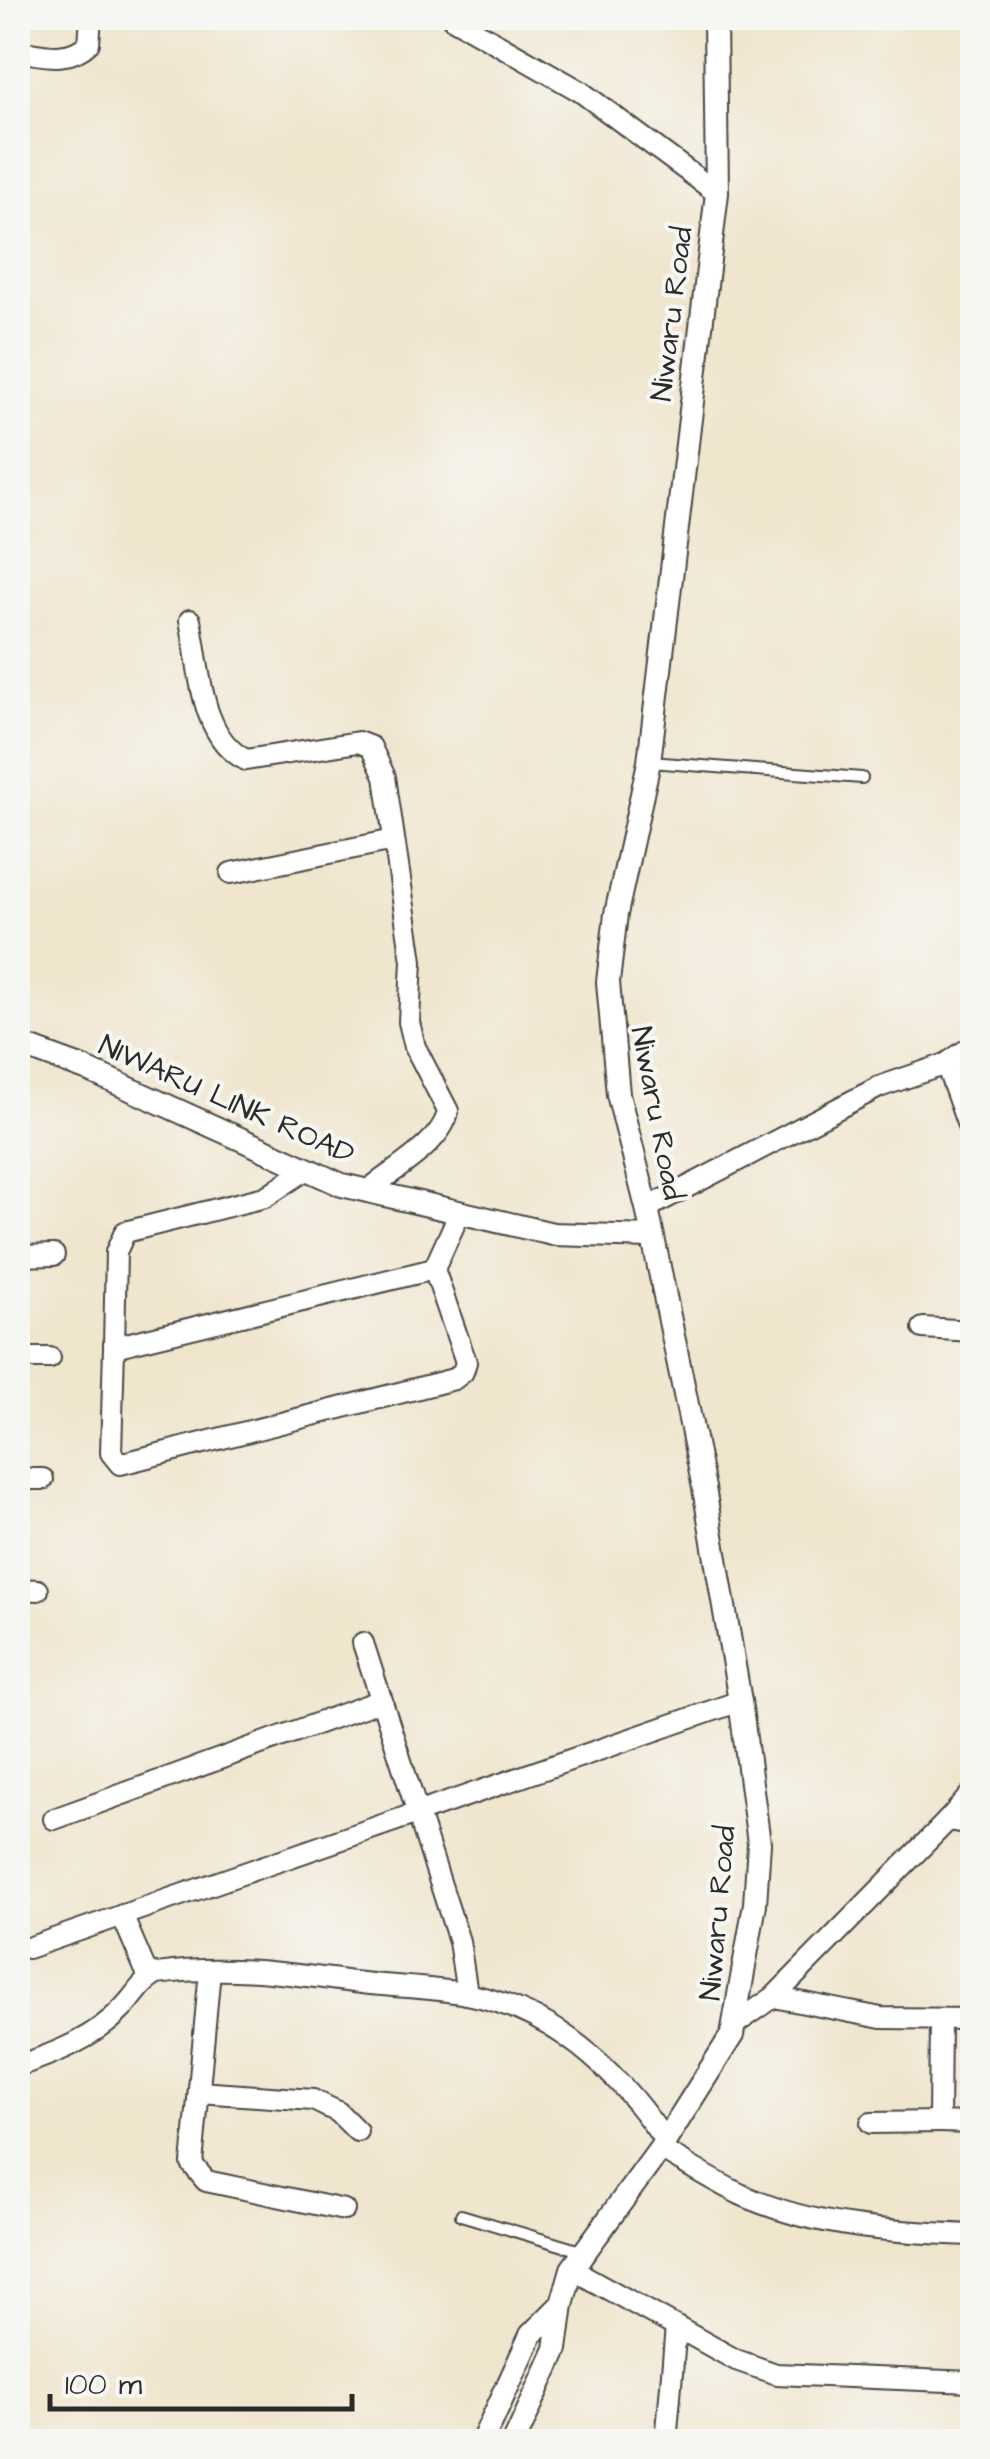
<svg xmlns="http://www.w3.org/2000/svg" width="990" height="2459" font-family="'Architects Daughter',sans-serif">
	<rect width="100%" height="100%" fill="#f6f6f2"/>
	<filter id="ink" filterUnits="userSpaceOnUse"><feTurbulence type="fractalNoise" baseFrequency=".01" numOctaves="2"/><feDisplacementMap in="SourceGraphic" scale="20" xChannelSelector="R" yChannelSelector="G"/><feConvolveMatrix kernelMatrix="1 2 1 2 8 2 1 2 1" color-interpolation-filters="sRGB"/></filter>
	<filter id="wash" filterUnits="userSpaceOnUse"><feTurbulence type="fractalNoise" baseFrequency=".0048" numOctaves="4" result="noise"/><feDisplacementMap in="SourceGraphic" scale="40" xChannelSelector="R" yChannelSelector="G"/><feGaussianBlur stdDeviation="2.25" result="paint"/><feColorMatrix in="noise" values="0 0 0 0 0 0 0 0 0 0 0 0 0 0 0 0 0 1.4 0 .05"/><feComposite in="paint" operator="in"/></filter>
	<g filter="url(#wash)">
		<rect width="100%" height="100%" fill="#f0e5cd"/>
	</g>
	<g filter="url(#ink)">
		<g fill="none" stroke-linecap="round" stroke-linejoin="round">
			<defs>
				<g id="service">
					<path d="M 650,762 L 862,778"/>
					<path d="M 461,2215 L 584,2252"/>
				</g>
				<g id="minor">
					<path d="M 452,18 L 580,91 L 717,193"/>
					<path d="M 18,51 C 44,55 68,63 89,43 L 91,18"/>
					<path d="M 190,620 C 200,666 199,737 246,760 L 358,742 L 371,747 L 385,777 L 412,961 L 409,1022 L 415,1047 L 448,1111 C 443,1143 391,1171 367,1191"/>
					<path d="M 231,873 L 394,840"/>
					<path d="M 972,873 L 972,877"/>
					<path d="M 946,1064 L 972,1046"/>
					<path d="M 307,1169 L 265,1197 L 125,1232 L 116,1252 L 114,1347 L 434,1269 L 460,1212"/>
					<path d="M 647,1208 L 879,1087 L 946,1064 L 972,1137"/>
					<path d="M 18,1256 L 54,1255"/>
					<path d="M 923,1328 L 972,1331"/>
					<path d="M 114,1347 L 111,1453 L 120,1464 L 454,1379 L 463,1372 L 466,1362 L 434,1269"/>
					<path d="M 18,1358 L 50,1358"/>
					<path d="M 18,1479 L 43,1479"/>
					<path d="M 18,1589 L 38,1590"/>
					<path d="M 363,1643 L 459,1941 L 467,1994"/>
					<path d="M 54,1819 L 382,1700"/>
					<path d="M 948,1820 L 972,1793"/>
					<path d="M 122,1915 L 149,1978"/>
					<path d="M 28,1948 L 740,1701"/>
					<path d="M 210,1970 L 192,2164 L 206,2181 L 344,2210"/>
					<path d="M 774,1997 L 881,2018 L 972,2019"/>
					<path d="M 940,2019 L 939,2122 L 972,2123"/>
					<path d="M 738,2022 L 774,1997 L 948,1820 L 972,1824"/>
					<path d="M 18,2066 C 56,2053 95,2038 123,2008 C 136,1995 140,1983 157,1974 C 223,1964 287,1973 353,1982 C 391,1987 430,1987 467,1994 C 554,2011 615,2068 663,2138"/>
					<path d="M 199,2092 L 313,2100 L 338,2112 L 357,2131"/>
					<path d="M 871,2123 L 939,2122"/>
					<path d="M 660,2149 C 687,2164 714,2182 742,2195 C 813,2228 896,2232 972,2235"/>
					<path d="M 572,2269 L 736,2360 L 776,2374 L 972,2382"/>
					<path d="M 666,2442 L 676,2327"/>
				</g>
				<g id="tertiary">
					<path d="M 18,1044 L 86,1069 L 342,1185 L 553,1234 L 650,1237"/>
					<path d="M 482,2442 L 531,2335 L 562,2304 L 572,2269 L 660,2149 L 732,2035 L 755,1904 L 759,1843 L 740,1701 L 704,1488 L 647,1208 L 618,1094 L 608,982 L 616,914 L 649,762 L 717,193 L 715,18"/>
					<path d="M 514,2442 L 556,2349 L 562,2304"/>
				</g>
			</defs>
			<use href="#service" stroke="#494743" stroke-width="14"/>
			<use href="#minor" stroke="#494743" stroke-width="24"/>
			<use href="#tertiary" stroke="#494743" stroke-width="26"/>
			<use href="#service" stroke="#fff" stroke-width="10"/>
			<use href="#minor" stroke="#fff" stroke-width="20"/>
			<use href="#tertiary" stroke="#fff" stroke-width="22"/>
		</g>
	</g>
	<g text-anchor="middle" stroke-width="8" stroke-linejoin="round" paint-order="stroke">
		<g font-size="30" fill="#2b2b2b" stroke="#f6f6f2">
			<text transform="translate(671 314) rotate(-83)" y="10">Niwaru Road</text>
			<text transform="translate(227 1099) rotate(24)" y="10">NIWARU LINK ROAD</text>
			<text transform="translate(658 1113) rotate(79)" y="10">Niwaru Road</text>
			<text transform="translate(717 1913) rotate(-85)" y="10">Niwaru Road</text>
		</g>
	</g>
	<rect width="990" height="2459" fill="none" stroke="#f6f6f2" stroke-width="60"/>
	<path d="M50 2394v15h302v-15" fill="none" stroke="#2b2b2b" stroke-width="5"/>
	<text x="65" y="2394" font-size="30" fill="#2b2b2b" stroke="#f6f6f2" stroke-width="8" paint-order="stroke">100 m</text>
</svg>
